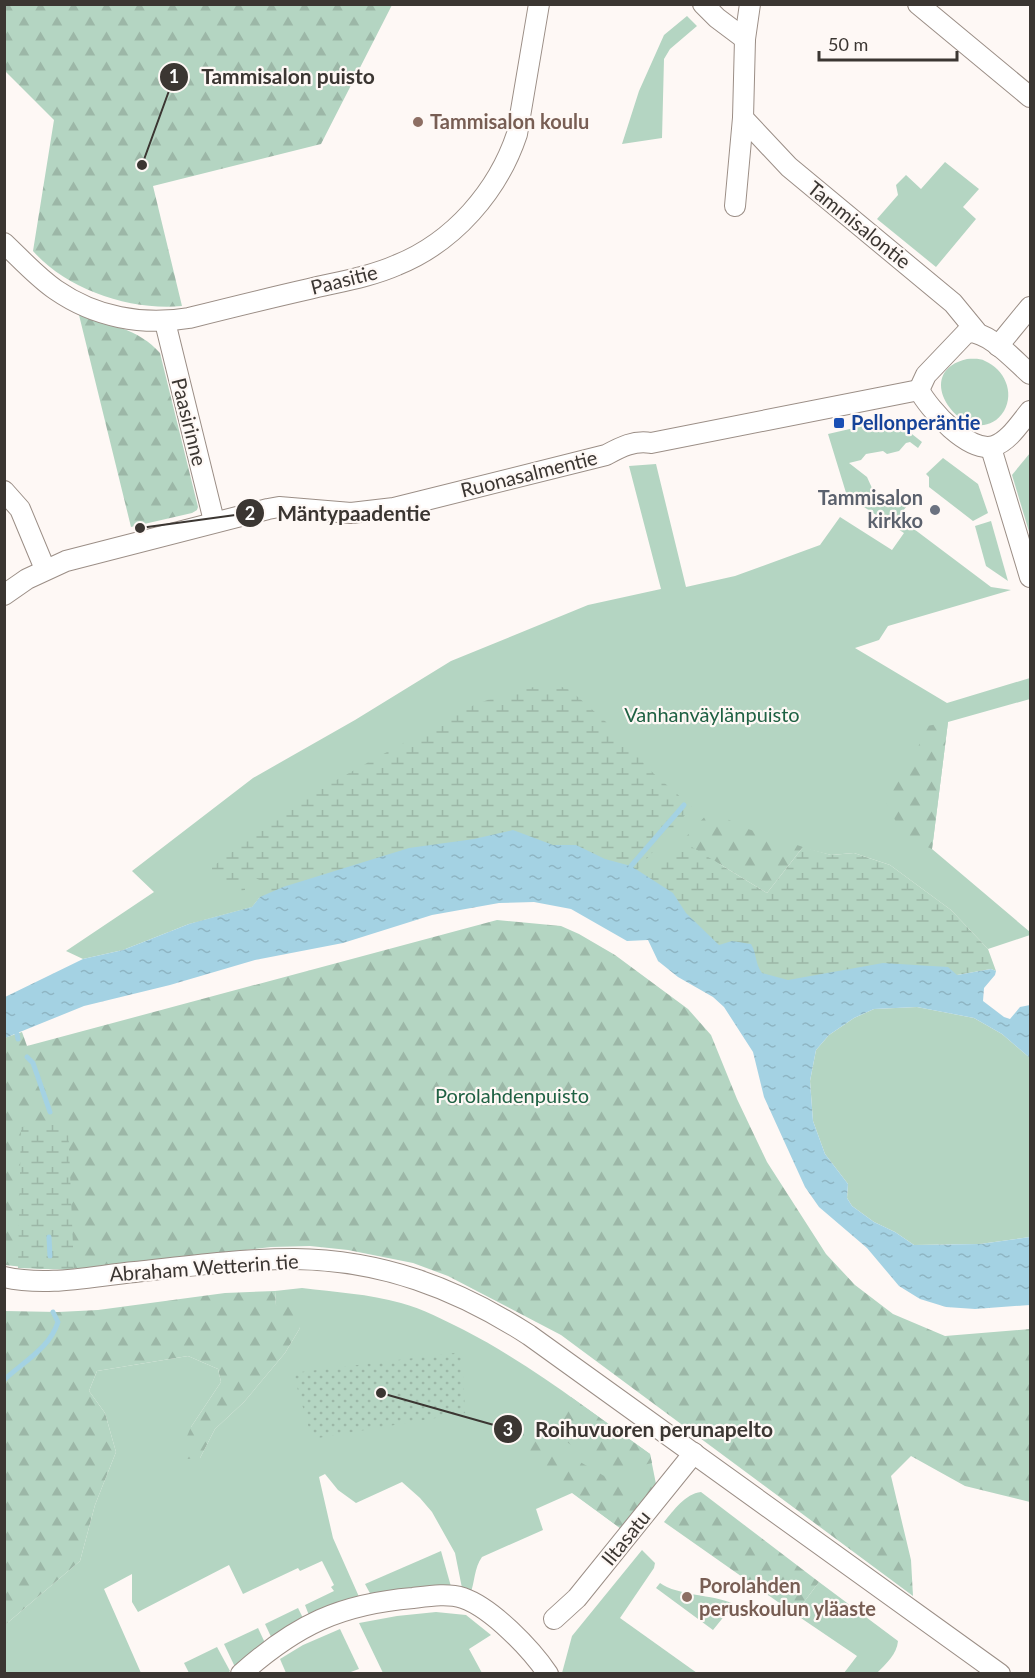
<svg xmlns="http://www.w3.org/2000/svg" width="1035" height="1678" font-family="Lato,sans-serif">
	<defs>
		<pattern id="forest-firs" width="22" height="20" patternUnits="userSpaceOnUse" patternTransform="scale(1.5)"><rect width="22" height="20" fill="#b4d5c2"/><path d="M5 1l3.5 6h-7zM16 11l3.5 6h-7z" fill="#9cb7a7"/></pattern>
		<pattern id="wetland-marsh" width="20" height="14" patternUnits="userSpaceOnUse" patternTransform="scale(1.5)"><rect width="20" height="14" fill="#b4d5c2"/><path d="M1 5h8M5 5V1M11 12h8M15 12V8" fill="none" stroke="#9cb7a7"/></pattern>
		<pattern id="garden-dots" width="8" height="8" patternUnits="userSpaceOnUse" patternTransform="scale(1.5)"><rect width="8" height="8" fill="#b4d5c2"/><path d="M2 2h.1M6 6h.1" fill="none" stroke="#9cb7a7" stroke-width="1.8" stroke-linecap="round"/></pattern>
		<pattern id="water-ripples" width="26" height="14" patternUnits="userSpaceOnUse" patternTransform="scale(1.5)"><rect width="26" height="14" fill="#a4d2e3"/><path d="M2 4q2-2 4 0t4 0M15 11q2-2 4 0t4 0" fill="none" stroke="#8eb5c3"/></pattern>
	</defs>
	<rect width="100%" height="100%" fill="#fef8f5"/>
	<g fill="#b4d5c2">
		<path d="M 687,16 L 697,26 L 670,49 L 664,59 L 662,138 L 622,144 L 639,91 L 664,35 Z"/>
		<path d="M 945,162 L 979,189 L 963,207 L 976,219 L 936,267 L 877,219 L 898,195 L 896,185 L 906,175 L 921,189 Z"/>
		<path d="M 967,359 C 972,359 980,358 985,361 C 1004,369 1015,392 1004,411 C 974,458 903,374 967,359 Z"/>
		<path d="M 893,419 L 922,442 L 918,448 L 910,442 L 906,443 L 899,451 L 887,454 L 883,451 L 866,454 L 861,460 L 849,463 L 867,477 L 876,497 L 896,498 L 907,506 L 898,517 L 991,587 L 1011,590 L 888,626 L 879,640 L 855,648 L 947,703 L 1030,678 L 1030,699 L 948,722 L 932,849 L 1030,932 L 1030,935 L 988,949 L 951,910 L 890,865 L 854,853 L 831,855 L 803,848 L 648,878 L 260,897 L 252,907 L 189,924 L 123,950 L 83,959 L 66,951 L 154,892 L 132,871 L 253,778 L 355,720 L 451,661 L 588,605 L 661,589 L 629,466 L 656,464 L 686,587 L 735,576 L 820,545 L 840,517 L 892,550 L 904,533 L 847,496 L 828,434 Z"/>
		<path d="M 1030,453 L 1030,535 L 1012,475 Z"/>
		<path d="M 943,458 L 978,484 L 988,513 L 973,521 L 929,487 L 929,477 L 926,474 Z"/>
		<path d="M 991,521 L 1008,581 L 986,566 L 975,526 Z"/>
		<path d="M 917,1007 L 974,1018 L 1002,1034 L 1030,1058 L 1030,1237 L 980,1244 L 914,1245 L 895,1232 L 874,1222 L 852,1206 L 847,1198 L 848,1184 L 825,1154 L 813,1121 L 810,1081 L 816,1050 L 829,1035 L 854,1018 L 874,1009 Z"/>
		<path d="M 302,1288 C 335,1292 369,1294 401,1303 C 423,1309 444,1320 464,1330 C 530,1364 590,1411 650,1454 L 656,1484 L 624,1531 L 572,1493 L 536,1509 L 543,1530 L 482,1557 C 474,1568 475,1582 470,1595 L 463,1593 L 455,1553 L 432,1512 L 420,1498 L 402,1482 L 356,1503 L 338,1490 L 325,1474 L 319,1477 L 333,1538 L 360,1599 L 310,1618 L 305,1605 L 334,1591 L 331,1587 L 334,1585 L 322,1561 L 300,1571 L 298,1568 L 243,1594 L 229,1565 L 138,1612 L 132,1602 L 132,1574 L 104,1589 L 141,1673 L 5,1674 L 5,1625 L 80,1561 L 95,1505 L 116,1452 L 105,1413 L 89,1391 L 97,1371 L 188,1356 L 218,1369 L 221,1382 L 191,1427 L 200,1458 L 215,1429 L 244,1402 L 285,1353 L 300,1328 L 276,1305 L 275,1291 Z"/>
		<path d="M 642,1550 L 655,1563 L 654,1568 L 620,1618 L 697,1673 L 562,1673 L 572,1636 Z"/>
		<path d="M 441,1551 L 452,1590 L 372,1597 L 365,1584 Z"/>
		<path d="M 819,1582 L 898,1641 C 897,1654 886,1664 877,1673 L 844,1673 L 857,1656 L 795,1614 Z"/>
		<path d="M 660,1583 C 678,1596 712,1594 734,1604 L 713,1630 L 656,1588 Z"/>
		<path d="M 298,1608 L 304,1620 L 273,1641 L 265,1624 Z"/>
		<path d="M 436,1612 L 466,1615 L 491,1635 L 469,1649 L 482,1673 L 383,1673 L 359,1623 L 397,1616 Z"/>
		<path d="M 258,1628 L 266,1645 L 235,1667 L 224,1644 Z"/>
		<path d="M 340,1629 L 359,1669 L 348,1673 L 286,1673 L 280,1659 L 303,1645 Z"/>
		<path d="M 217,1647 L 230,1671 L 228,1673 L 189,1673 L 184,1663 Z"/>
	</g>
	<g fill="url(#forest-firs)">
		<path d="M 4,5 L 5,4 L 392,5 L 321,144 L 153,186 L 182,306 C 131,311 67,290 33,251 L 54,120 L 5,71 Z"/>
		<path d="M 79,315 C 108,324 139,329 160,353 L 198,507 L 197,510 L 192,513 L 131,527 Z"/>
		<path d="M 948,722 L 932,849 L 907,838 L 897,824 L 881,792 C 906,771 915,757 927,726 Z"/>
		<path d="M 711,810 L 742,827 L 803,847 L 767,893 L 682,841 Z"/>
		<path d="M 497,920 L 561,926 L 579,934 L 615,955 L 688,1009 L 711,1035 L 737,1099 L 767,1162 L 826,1254 L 855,1285 L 893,1314 L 945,1336 L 1030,1329 L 1030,1502 L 965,1486 L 911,1456 L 891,1476 L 911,1560 L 913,1596 L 561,1335 L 448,1276 L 413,1263 L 348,1250 L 310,1246 L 271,1247 L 96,1268 L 41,1269 L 5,1265 L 4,1038 L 22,1032 L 27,1046 Z"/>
		<path d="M 275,1291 L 276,1305 L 293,1307 L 300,1328 L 285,1353 L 244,1402 L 215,1429 L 200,1458 L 187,1459 L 181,1450 L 191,1427 L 221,1382 L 218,1369 L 188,1356 L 97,1371 L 89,1391 L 105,1413 L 116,1452 L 95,1505 L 80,1561 L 5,1625 L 5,1311 L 58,1312 L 98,1310 L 225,1293 Z"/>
		<path d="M 571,1397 L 650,1454 L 652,1463 C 642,1465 629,1469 619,1467 C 596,1465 564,1439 544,1427 Z"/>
		<path d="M 514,1428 L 537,1437 L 606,1477 L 630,1486 L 656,1484 L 624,1531 L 499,1438 Z"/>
		<path d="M 701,1492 L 819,1582 L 795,1614 L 664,1522 C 674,1510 685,1494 701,1492 Z"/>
	</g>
	<g fill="url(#wetland-marsh)">
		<path d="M 554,684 L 570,690 L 605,721 L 653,773 L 692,807 L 637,870 L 648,878 L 682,841 L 767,893 L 803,847 L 831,855 L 854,853 L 890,865 L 951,910 L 988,949 L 996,971 L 991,969 L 957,975 L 779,989 L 624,885 L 189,924 L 252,907 L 260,897 L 271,892 L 264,882 L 253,877 L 245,880 L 245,890 L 234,894 L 212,878 L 212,867 L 304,798 L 396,747 L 474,705 L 515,690 Z"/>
		<path d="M 68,1124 L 74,1270 L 18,1268 L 21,1127 Z"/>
	</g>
	<path fill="url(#garden-dots)" d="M 462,1352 L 465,1413 L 312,1439 L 293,1373 Z"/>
	<path fill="url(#water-ripples)" d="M 513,830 L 553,845 L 576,845 L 605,859 L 631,866 L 673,893 L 686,913 L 719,945 L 732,941 L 751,944 C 757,954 755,964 762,973 L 788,980 L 883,963 L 948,967 L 957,975 L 991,969 L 996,971 L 995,975 L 984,988 L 983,1001 L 1004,1017 L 1010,1019 L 1020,1007 L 1030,1005 L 1030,1058 L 1002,1034 L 974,1018 L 917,1007 L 874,1009 L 854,1018 L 829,1035 L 816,1050 L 810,1081 L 813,1121 L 825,1154 L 848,1184 L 847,1198 L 852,1206 L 874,1222 L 895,1232 L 914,1245 L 980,1244 L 1030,1237 L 1030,1305 L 975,1309 L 946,1307 L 920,1299 L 899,1286 L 867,1248 L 819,1207 L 805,1187 L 764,1097 L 753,1052 L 724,1007 L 713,997 L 678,977 L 658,961 L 648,940 L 627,941 L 571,909 L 534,902 L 499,903 L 432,915 L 343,943 L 255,960 L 170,985 L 84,1006 L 5,1038 L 5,997 L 83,959 L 123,950 L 189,924 L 252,907 L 260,897 L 283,887 L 409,848 L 474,839 Z"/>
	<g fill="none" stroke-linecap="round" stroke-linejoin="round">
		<g stroke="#a4d2e3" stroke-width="5">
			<path d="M 631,866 L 684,805"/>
			<path d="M 17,1034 L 18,1039"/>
			<path d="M 27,1057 L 33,1063 L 50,1112"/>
			<path d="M 49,1237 L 50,1256"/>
			<path d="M 4,1380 C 23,1362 50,1348 58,1322 L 53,1312"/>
		</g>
		<defs>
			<g id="minor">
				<path d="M 703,4 L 717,18 L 745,39"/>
				<path d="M 918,4 L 1030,97"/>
				<path d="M 743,118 L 789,167 L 953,303 L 976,331"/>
				<path d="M 735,206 L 743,118 L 745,39 L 750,4"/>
				<path d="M 4,243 C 21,259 37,277 56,290 C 95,317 142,326 189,318 C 229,308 269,298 309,289 C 338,282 370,277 397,265 C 454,242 498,191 517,134 L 539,4"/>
				<path d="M 165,322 L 214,521"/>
				<path d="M 998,346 L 1030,307"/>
				<path d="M 919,390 L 926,375 L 967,332 C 989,331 1014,360 1030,374"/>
				<path d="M 919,390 C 929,409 969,454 994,446 C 1009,441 1020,423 1030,411"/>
				<path d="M 991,448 L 1030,577"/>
				<path d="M 4,491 L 20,509 L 45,569"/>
				<path d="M 4,595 L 27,579 L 66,561 L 268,509 L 279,507 L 351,513 L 394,508 L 606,455 C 621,447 634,440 651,443 L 919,390"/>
				<path d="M 4,1277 C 48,1287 92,1276 135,1272 C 188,1266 242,1259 294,1259 C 382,1260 456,1288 529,1335 L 1000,1674"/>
				<path d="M 554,1619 L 577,1598 L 694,1453"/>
				<path d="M 241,1674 C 296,1625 340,1604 413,1598 C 429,1596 448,1593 463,1598 C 492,1608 531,1649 548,1674"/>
			</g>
		</defs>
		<use href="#minor" stroke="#9b8e86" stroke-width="22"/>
		<use href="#minor" stroke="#fff" stroke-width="20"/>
	</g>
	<g fill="#8d6e63" stroke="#fef8f5" stroke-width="2">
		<circle cx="418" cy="122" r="6"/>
		<circle cx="687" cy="1597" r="6"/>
	</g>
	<rect fill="#1a4fb4" stroke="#fef8f5" stroke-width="2" x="833" y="417" width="12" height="12" rx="3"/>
	<circle fill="#6b7280" stroke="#fef8f5" stroke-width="2" cx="935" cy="510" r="6"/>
	<g text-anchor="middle" stroke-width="4.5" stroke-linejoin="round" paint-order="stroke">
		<g font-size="20" font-weight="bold" fill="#785e54" stroke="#fef8f5" text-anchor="start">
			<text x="430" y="129">Tammisalon koulu</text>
			<text x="699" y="1593">Porolahden<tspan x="699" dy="23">peruskoulun yläaste</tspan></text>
		</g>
		<g font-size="20" fill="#3b3632" stroke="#fef8f5">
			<text transform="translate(859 225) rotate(39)" y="7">Tammisalontie</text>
			<text transform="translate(344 280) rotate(-14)" y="7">Paasitie</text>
			<text transform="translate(189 422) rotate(76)" y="7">Paasirinne</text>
			<text transform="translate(529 474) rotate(-14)" y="7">Ruonasalmentie</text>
			<text transform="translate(204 1268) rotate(-4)" y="7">Abraham Wetterin tie</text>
			<text transform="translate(626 1538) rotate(-51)" y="7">Iltasatu</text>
		</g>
		<g font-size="20" font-weight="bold" fill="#164399" stroke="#fef8f5" text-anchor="start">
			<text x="851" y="430">Pellonperäntie</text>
		</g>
		<g font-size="20" font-weight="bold" fill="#5b616d" stroke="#fef8f5" text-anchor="end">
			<text x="923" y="505">Tammisalon<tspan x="923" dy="23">kirkko</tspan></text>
		</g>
		<g font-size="20" fill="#1f6143" stroke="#fef8f5">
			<text x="712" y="722">Vanhanväylänpuisto</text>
			<text x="512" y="1103">Porolahdenpuisto</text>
		</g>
	</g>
	<path fill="none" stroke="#3b3632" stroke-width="2" d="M142 165L174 77M140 528L250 513M381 1393L508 1429"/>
	<g fill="#3b3632" stroke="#fef8f5" stroke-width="2">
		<circle cx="142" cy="165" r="6"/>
		<circle cx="140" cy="528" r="6"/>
		<circle cx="381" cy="1393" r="6"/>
		<circle cx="174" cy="77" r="15"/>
		<circle cx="250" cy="513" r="15"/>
		<circle cx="508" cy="1429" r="15"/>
	</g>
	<g font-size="18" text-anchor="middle" font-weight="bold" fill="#fff">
		<text x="174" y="83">1</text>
		<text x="250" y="520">2</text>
		<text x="508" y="1436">3</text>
	</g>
	<g font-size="21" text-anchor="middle" font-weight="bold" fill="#3b3632" stroke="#fef8f5" stroke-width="4.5" stroke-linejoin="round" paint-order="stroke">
		<text x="288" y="84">Tammisalon puisto</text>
		<text x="354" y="521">Mäntypaadentie</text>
		<text x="654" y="1437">Roihuvuoren perunapelto</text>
	</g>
	<rect width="1035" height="1678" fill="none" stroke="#3b3632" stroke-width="12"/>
	<path d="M819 51v9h138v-9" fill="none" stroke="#3b3632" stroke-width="3"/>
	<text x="828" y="51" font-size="18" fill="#3b3632" stroke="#fef8f5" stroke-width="4.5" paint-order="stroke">50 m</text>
</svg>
